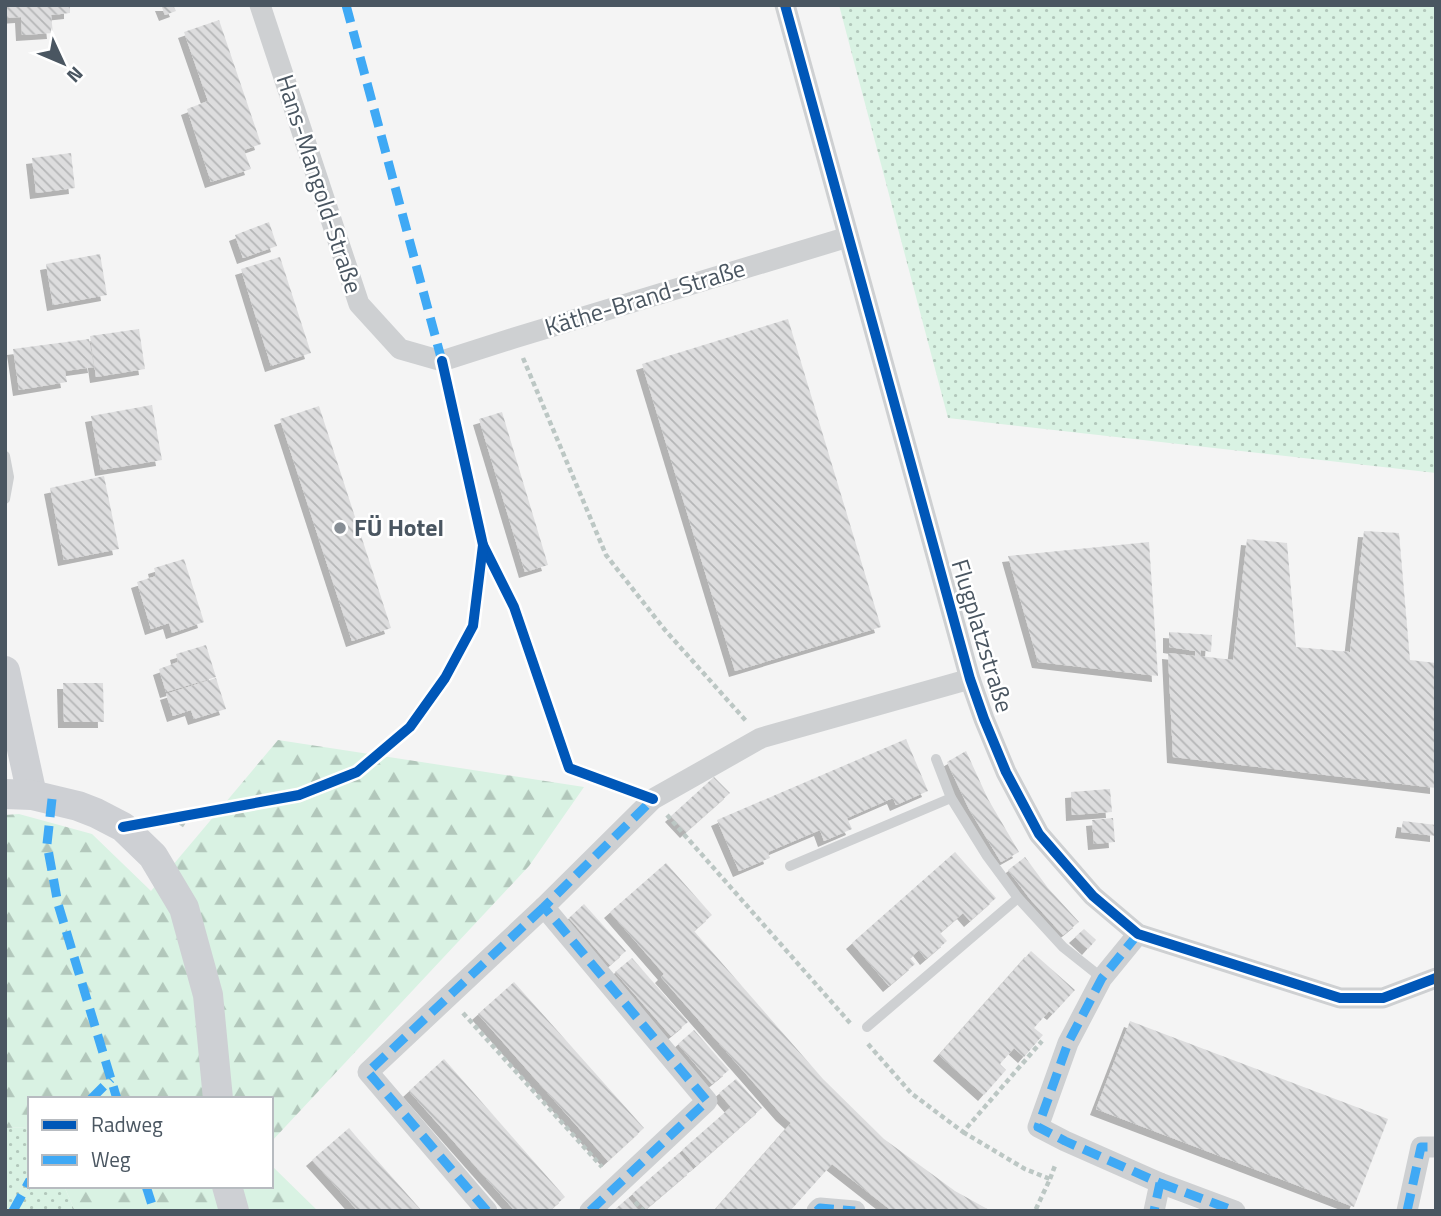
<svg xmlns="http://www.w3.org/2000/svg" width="1441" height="1216" font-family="'Titillium Web',sans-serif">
	<defs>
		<pattern id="grass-dots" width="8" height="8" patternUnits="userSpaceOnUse" patternTransform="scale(1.75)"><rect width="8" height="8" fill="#d9f2e3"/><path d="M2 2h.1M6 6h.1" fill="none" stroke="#b2c7bb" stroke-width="1.8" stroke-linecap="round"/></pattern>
		<pattern id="forest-firs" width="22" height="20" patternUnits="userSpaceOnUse" patternTransform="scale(1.75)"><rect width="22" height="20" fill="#d9f2e3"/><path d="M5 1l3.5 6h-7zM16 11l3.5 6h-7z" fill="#b2c7bb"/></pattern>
		<pattern id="building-back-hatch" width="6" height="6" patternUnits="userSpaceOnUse" patternTransform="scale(1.75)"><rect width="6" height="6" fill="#ddddde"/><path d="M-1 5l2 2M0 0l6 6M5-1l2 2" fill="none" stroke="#b5b6b7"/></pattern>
		<filter id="shadow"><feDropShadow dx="-6" dy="6" stdDeviation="0" flood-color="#0004"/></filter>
	</defs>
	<rect width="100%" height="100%" fill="#f4f4f4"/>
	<g fill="url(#grass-dots)">
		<path d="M 839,5 L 1436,5 L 1436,473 L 948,418 Z"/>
		<path d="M 30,1127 L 30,1186 L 64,1186 L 75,1211 L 5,1211 L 5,1128 Z"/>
	</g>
	<g fill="url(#forest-firs)">
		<path d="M 278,740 L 584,787 L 529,866 L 271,1142 L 271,1099 L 30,1099 L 30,1127 L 5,1128 L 5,815 L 19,814 L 92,834 L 151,891 Z"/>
		<path d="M 271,1165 L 318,1211 L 75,1211 L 64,1186 L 271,1186 Z"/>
	</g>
	<g fill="url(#building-back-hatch)" filter="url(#shadow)">
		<path d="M 5,5 L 70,5 L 70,13 L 51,15 L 53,33 L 22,35 L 21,17 L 6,18 Z"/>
		<path d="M 161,5 L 173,5 L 176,11 L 165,15 Z"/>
		<path d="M 219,20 L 261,144 L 244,150 L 251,169 L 211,182 L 187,109 L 208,101 L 184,32 Z"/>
		<path d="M 71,153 L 75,188 L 36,193 L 32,158 Z"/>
		<path d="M 269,222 L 277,246 L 243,258 L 235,235 Z"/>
		<path d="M 100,254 L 107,295 L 53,305 L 46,264 Z"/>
		<path d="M 280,257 L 311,353 L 271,366 L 241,269 Z"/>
		<path d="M 788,319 L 881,627 L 735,671 L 642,364 Z"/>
		<path d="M 139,329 L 145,369 L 96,377 L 90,336 Z"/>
		<path d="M 89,339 L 94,367 L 65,371 L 67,382 L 19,390 L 13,349 Z"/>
		<path d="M 152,405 L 162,460 L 101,470 L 91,416 Z"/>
		<path d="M 319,406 L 391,628 L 352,641 L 280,419 Z"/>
		<path d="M 502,412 L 548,565 L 525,572 L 479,419 Z"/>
		<path d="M 104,476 L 119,549 L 64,560 L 50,488 Z"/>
		<path d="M 1364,531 L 1399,533 L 1410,660 L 1436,663 L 1436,788 L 1173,757 L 1168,653 L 1195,656 L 1195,651 L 1169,647 L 1169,632 L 1212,635 L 1211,652 L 1201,650 L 1200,656 L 1233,660 L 1247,539 L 1287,543 L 1296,647 L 1350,652 Z"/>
		<path d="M 1149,542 L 1158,676 L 1038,662 L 1008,556 Z"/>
		<path d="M 184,559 L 204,622 L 172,633 L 169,623 L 151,629 L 137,582 L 156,576 L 154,568 Z"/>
		<path d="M 206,645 L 216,677 L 166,692 L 159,669 L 178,662 L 176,654 Z"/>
		<path d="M 216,678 L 226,709 L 194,719 L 191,710 L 173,716 L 166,694 Z"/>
		<path d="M 63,683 L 103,683 L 104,722 L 64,722 Z"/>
		<path d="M 906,739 L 928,791 L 896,805 L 893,798 L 847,818 L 852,829 L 824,841 L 820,830 L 768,852 L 770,858 L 739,871 L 717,820 Z"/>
		<path d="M 966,751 L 988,799 L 1019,852 L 1001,862 L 969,809 L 947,762 Z"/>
		<path d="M 714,777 L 730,793 L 686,832 L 671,816 Z"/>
		<path d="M 1110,789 L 1112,812 L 1072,815 L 1071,792 Z"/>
		<path d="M 1113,818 L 1115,842 L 1094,844 L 1092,820 Z"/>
		<path d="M 1403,821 L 1436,825 L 1436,836 L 1401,832 Z"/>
		<path d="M 955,852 L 996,898 L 970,921 L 963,913 L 940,933 L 947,941 L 926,959 L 919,950 L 910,958 L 915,964 L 889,986 L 852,943 Z"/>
		<path d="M 1025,857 L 1048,888 L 1079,922 L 1063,935 L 1030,899 L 1008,870 Z"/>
		<path d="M 666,863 L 712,915 L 694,931 L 823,1079 L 884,1139 L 955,1191 L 991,1211 L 892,1211 L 832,1164 L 790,1211 L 714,1211 L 791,1123 L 782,1115 L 661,977 L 664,974 L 610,912 Z"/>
		<path d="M 584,904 L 626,951 L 610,965 L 569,918 Z"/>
		<path d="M 1084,929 L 1096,940 L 1088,949 L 1075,937 Z"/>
		<path d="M 1031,951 L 1075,990 L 1053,1014 L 1049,1011 L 1034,1028 L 1043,1035 L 1024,1057 L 1014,1048 L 1000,1064 L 1006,1070 L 984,1095 L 939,1055 Z"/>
		<path d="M 632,958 L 688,1022 L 671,1036 L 615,972 Z"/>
		<path d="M 514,982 L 644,1128 L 608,1161 L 478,1014 Z"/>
		<path d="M 1130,1021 L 1388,1119 L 1354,1207 L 1096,1109 Z"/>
		<path d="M 694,1030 L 729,1070 L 712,1084 L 678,1044 Z"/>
		<path d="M 444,1059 L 565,1197 L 549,1211 L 515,1211 L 409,1091 Z"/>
		<path d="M 736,1079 L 762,1108 L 696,1166 L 682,1150 L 731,1107 L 719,1093 Z"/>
		<path d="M 349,1128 L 360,1141 L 422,1211 L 358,1211 L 312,1160 Z"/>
		<path d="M 679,1153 L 693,1169 L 646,1209 L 632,1194 Z"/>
		<path d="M 628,1198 L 639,1211 L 613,1211 Z"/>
	</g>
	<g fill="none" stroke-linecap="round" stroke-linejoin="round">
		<g stroke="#bcc7c4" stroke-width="4.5" stroke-dasharray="5 3.5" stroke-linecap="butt">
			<path d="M 523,358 L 606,555 L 665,630 L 747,722"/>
			<path d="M 667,815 L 851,1024"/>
			<path d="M 173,818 L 185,826"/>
			<path d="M 463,1013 L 602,1167"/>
			<path d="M 868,1044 L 911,1093 L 963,1132 L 1042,1041"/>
			<path d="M 963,1132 L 1025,1169 L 1050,1179 L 1035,1211"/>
			<path d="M 1050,1179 L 1056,1163"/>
			<path d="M 635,1202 L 644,1211"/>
		</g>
		<g stroke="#ced0d2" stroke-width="10">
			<path d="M 5,456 L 9,477 L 5,499"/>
			<path d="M 936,759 L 951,798 L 987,856 L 1018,898 L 1063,947 L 1102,978"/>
			<path d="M 790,866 L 951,798"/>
			<path d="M 867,1027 L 1018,898"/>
		</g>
		<g stroke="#ced0d2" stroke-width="21">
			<path d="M 260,5 L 359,304 L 400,349 L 442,361 L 514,338 L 848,237"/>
			<path d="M 785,5 L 970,679 L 984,719 L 1006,772 L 1039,834 L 1093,896 L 1138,934 L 1340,998 L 1383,998 L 1436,978"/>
			<path d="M 1138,934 L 1102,978 L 1068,1043 L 1038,1127 L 1065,1141 L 1160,1183 L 1154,1211"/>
			<path d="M 1160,1183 L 1235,1211"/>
			<path d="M 487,1211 L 368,1072 L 544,907"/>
			<path d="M 590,1211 L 707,1101 L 544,907 L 653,799 L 761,738 L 970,679"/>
			<path d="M 817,1211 L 820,1208 L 855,1211"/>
			<path d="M 1407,1211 L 1421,1147 L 1436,1147"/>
		</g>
		<g stroke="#ced0d4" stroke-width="30">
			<path d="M 5,671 L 32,795"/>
			<path d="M 5,794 L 32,795 L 78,806 L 96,813 L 123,827 L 153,856 L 184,908 L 208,995 L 218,1099"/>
			<path d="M 227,1186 L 234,1211"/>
		</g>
		<g stroke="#3fa9f5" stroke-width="9" stroke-dasharray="18 9" stroke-linecap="butt">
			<path d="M 346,5 L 443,365"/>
			<path d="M 52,799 L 47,844 L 58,904 L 117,1099"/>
			<path d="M 1138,934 L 1102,978 L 1068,1043 L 1038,1127 L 1065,1141 L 1160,1183 L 1154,1211"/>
			<path d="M 91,1099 L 111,1079"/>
			<path d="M 1160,1183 L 1235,1211"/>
			<path d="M 146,1186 L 154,1211"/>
			<path d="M 13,1211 L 30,1180"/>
			<path d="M 487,1211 L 368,1072 L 544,907"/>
			<path d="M 590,1211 L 707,1101 L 544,907 L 653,799 L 650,798"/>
			<path d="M 817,1211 L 820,1208 L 855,1211"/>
			<path d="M 1407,1211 L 1421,1147 L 1436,1147"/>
		</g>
		<defs>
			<g id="cycleway">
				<path d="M 785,5 L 970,679 L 984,719 L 1006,772 L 1039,834 L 1093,896 L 1138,934 L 1340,998 L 1383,998 L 1436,978"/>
				<path d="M 483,545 L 514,607 L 569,768 L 653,799"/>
				<path d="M 123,827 L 299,795 L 357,772 L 410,727 L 445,678 L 473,626 L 483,545 L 442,361"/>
			</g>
		</defs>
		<use href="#cycleway" stroke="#fff" stroke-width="15"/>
		<use href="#cycleway" stroke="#0057b8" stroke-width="10"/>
	</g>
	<circle fill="#868d94" stroke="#fff" stroke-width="2.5" cx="340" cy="528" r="7"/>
	<g text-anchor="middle" stroke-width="5" stroke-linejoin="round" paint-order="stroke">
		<g font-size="24" fill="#4a5661" stroke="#fff">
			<text transform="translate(319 184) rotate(72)" y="8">Hans-Mangold-Straße</text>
			<text transform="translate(645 298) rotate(-17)" y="8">Käthe-Brand-Straße</text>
			<text transform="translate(982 636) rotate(73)" y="8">Flugplatzstraße</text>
		</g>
		<g font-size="24" font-weight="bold" fill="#4a5661" stroke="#fff" text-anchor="start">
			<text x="354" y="536">FÜ Hotel</text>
		</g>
	</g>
	<rect width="1441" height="1216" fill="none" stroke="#4a5661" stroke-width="14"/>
	<rect x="28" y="1097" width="245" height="91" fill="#ffffff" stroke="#b7bbc0" stroke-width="2"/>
	<rect x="42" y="1120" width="35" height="10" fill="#0057b8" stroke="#b7bbc0" stroke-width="2"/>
	<text x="91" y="1132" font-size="21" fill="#4a5661">Radweg</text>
	<rect x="42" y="1155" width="35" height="10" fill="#3fa9f5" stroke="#b7bbc0" stroke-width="2"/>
	<text x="91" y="1167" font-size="21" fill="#4a5661">Weg</text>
	<g transform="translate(63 63) rotate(134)" stroke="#ffffff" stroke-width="5" paint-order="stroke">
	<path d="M0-5L12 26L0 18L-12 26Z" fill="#4a5661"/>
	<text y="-10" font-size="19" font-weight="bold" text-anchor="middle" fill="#4a5661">N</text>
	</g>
</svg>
